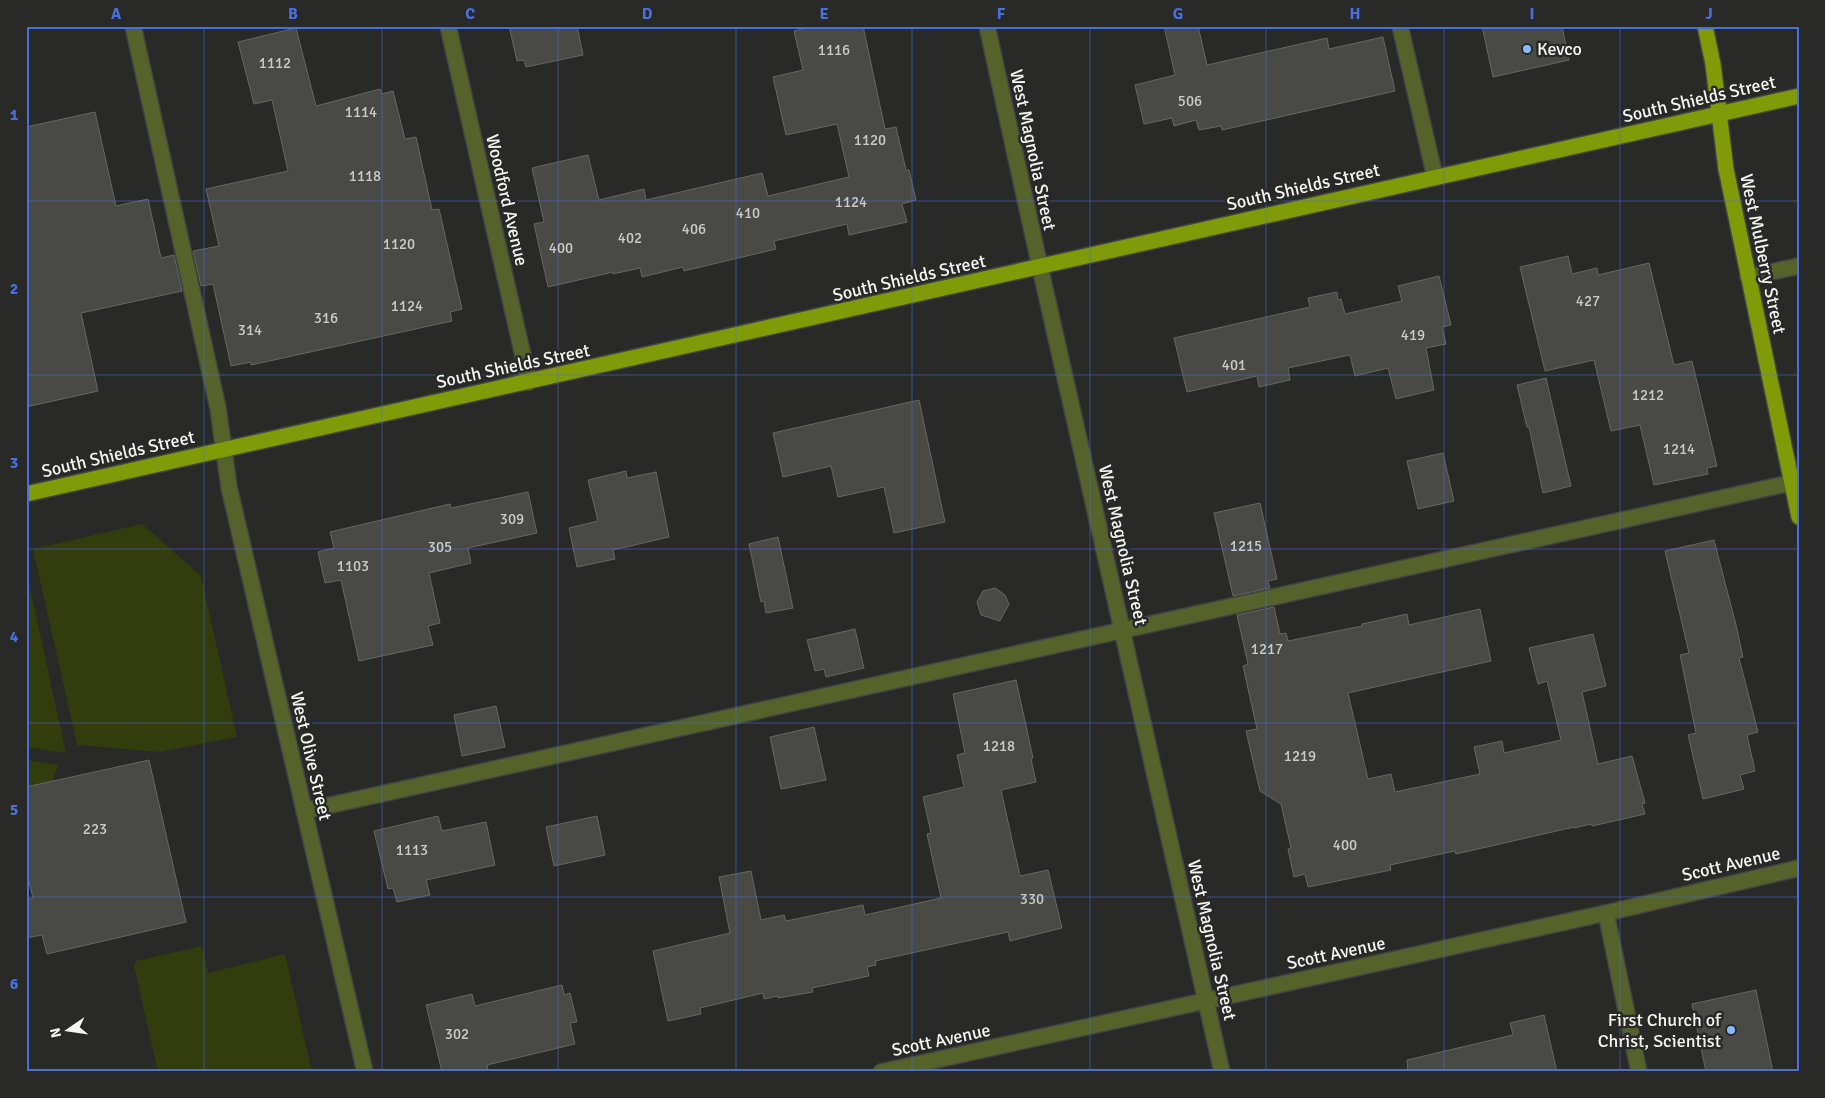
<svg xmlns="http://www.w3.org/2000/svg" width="1825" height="1098" font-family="Signika,sans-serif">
	<rect width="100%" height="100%" fill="#292a27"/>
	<g fill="#323c0c">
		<path d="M 142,524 L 201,576 L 237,737 L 160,752 L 77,745 L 33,549 Z"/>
		<path d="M 26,570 L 66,753 L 26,747 Z"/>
		<path d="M 26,760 L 58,765 L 52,782 L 26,787 Z"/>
		<path d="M 202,946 L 208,973 L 285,954 L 312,1072 L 158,1072 L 134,966 L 136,961 Z"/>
	</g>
	<g fill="#494a46" stroke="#666763">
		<path d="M 509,26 L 577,26 L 583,55 L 526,67 L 524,60 L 517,61 Z"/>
		<path d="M 814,26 L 863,26 L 885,129 L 896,127 L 906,170 L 909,170 L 916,200 L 902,204 L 907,222 L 849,235 L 847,224 L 774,241 L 776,249 L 684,271 L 683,267 L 642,277 L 640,268 L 613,274 L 613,272 L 548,287 L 534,224 L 544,222 L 532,168 L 588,155 L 599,200 L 644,189 L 646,200 L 762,173 L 768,196 L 849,177 L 837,124 L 786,135 L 773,77 L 803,70 L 794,31 Z"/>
		<path d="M 1164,26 L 1198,26 L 1207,65 L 1327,38 L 1329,49 L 1383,37 L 1395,91 L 1222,130 L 1221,126 L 1199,130 L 1196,120 L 1174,126 L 1172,118 L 1144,124 L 1135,85 L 1175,75 Z"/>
		<path d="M 1482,26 L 1562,26 L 1569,60 L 1493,77 Z"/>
		<path d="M 296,28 L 316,106 L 380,89 L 382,94 L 393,91 L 405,139 L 416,137 L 432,210 L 439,209 L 462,309 L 450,312 L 452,321 L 251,365 L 251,362 L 231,366 L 213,284 L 201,286 L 193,251 L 219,246 L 206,189 L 288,171 L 272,100 L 254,104 L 238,42 Z"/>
		<path d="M 95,112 L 116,206 L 148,199 L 161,258 L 174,255 L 182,291 L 81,313 L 98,391 L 26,407 L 26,127 Z"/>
		<path d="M 1568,256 L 1572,274 L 1597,268 L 1598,275 L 1649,263 L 1674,365 L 1692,361 L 1717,466 L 1707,468 L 1708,474 L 1654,485 L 1640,425 L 1611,431 L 1594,360 L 1545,371 L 1520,267 Z"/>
		<path d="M 1439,276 L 1451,325 L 1442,327 L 1446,344 L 1426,348 L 1434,390 L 1396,399 L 1388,368 L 1355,376 L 1350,355 L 1288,368 L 1290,380 L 1259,387 L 1257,376 L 1187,392 L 1174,338 L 1310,307 L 1308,298 L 1337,292 L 1338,300 L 1341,299 L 1345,314 L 1402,301 L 1398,286 Z"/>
		<path d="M 1546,378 L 1571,486 L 1543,493 L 1529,427 L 1527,427 L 1517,385 Z"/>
		<path d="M 919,400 L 945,522 L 894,533 L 884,487 L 838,497 L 831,466 L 783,477 L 773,433 Z"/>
		<path d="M 1443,453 L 1454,501 L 1418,509 L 1407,461 Z"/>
		<path d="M 626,471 L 627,478 L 656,472 L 669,537 L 613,550 L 615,559 L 577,567 L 569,528 L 598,521 L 588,480 Z"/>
		<path d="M 528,492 L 537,533 L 468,548 L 471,563 L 429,573 L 440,623 L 428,626 L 433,645 L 359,661 L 341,580 L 325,583 L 318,552 L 334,548 L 330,532 L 450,504 L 451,508 Z"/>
		<path d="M 1260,503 L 1277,579 L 1268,581 L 1270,588 L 1233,596 L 1214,513 Z"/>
		<path d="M 778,537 L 793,608 L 766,613 L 764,601 L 761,602 L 749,544 Z"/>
		<path d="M 1714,540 L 1736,625 L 1743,657 L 1739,658 L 1758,732 L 1747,735 L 1755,771 L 1740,775 L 1744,789 L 1703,799 L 1688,735 L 1696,733 L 1680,655 L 1689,653 L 1665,551 Z"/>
		<path d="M 995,588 L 1005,595 L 1009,604 L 1000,621 L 981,615 L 977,602 L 983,591 Z"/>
		<path d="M 1274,607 L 1280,634 L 1286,633 L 1288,641 L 1362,626 L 1362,624 L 1407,614 L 1409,625 L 1480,609 L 1491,661 L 1348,693 L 1368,779 L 1391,774 L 1395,792 L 1480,774 L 1474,747 L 1502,741 L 1504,753 L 1561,740 L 1547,681 L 1538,684 L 1529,648 L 1593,634 L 1606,686 L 1582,692 L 1598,764 L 1632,756 L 1645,803 L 1642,804 L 1645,814 L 1592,826 L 1591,824 L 1574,828 L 1574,827 L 1456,854 L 1455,851 L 1390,865 L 1391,870 L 1308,887 L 1305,874 L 1294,877 L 1288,849 L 1291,848 L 1281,804 L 1260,791 L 1246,731 L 1257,729 L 1243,666 L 1248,664 L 1237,615 Z"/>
		<path d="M 855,629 L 864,668 L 826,677 L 824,669 L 815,671 L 807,640 Z"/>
		<path d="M 1016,680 L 1033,758 L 1031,759 L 1036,782 L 1001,790 L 1020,876 L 1048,870 L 1062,928 L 1010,941 L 1008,932 L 875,961 L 876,965 L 867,967 L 869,976 L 812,988 L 813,992 L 778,998 L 778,996 L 764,999 L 763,993 L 700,1008 L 701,1014 L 668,1021 L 653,951 L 730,933 L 719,877 L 751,871 L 761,920 L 784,915 L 786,921 L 863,905 L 865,915 L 941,898 L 927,834 L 931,833 L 923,797 L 964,787 L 957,755 L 965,753 L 953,694 Z"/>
		<path d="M 496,706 L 505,747 L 462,756 L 454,715 Z"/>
		<path d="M 814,727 L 826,780 L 781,789 L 770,737 Z"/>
		<path d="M 149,760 L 186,922 L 47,954 L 42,935 L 26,938 L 26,900 L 33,898 L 26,870 L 26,787 Z"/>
		<path d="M 438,816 L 442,831 L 486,822 L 495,865 L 426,880 L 430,895 L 397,902 L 393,888 L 388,889 L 374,831 Z"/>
		<path d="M 597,816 L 605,855 L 554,866 L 546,827 Z"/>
		<path d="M 562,985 L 564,995 L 570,993 L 577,1022 L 570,1023 L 575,1044 L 487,1065 L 488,1072 L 442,1072 L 426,1005 L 472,994 L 475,1006 Z"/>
		<path d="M 1756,990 L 1773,1072 L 1706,1072 L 1692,1004 Z"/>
		<path d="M 1544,1015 L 1557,1072 L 1408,1072 L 1407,1060 L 1513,1035 L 1510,1023 Z"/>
	</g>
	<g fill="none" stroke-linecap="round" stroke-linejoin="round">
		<defs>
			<g id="minor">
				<path d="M 133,26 L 218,408 L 229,487 L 365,1072"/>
				<path d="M 448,26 L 529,382"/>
				<path d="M 987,26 L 1040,267 L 1222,1072"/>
				<path d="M 1400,26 L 1435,177"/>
				<path d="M 1748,277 L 1799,266"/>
				<path d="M 304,811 L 1799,481"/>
				<path d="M 1606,913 L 1639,1072"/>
				<path d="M 881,1072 L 1606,913 L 1799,868"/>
			</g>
			<g id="major">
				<path d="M 1705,26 L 1713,64 L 1726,169 L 1799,517"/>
				<path d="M 26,494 L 1799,96"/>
			</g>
		</defs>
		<use href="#minor" stroke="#454643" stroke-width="18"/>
		<use href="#major" stroke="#454643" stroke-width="18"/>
		<use href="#minor" stroke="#55632b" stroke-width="15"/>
		<use href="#major" stroke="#809b07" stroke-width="15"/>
	</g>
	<path fill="none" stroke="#486fdd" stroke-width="1" stroke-opacity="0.55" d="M 204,26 L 204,1072M 382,26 L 382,1072M 558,26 L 558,1072M 736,26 L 736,1072M 912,26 L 912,1072M 1090,26 L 1090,1072M 1266,26 L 1266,1072M 1444,26 L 1444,1072M 1620,26 L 1620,1072M 26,201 L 1799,201M 26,375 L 1799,375M 26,549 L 1799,549M 26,723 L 1799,723M 26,897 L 1799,897"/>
	<g fill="#86bbfb" stroke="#292a27" stroke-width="2">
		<circle cx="1527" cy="49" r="5"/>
		<circle cx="1731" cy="1030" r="5"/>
	</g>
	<g text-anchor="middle" stroke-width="5" stroke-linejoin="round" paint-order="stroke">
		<g font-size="15" fill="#c9cac7">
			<text x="834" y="55">1116</text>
			<text x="275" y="68">1112</text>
			<text x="1190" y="106">506</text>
			<text x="361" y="117">1114</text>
			<text x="870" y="145">1120</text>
			<text x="365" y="181">1118</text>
			<text x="851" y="207">1124</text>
			<text x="748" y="218">410</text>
			<text x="694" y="234">406</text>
			<text x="630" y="243">402</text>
			<text x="399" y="249">1120</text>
			<text x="561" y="253">400</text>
			<text x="1588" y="306">427</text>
			<text x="407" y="311">1124</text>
			<text x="326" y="323">316</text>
			<text x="250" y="335">314</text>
			<text x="1413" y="340">419</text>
			<text x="1234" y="370">401</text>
			<text x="1648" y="400">1212</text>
			<text x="1679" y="454">1214</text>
			<text x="512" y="524">309</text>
			<text x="1246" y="551">1215</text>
			<text x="440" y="552">305</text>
			<text x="353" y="571">1103</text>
			<text x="1267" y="654">1217</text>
			<text x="999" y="751">1218</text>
			<text x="1300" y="761">1219</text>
			<text x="95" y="834">223</text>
			<text x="1345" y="850">400</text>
			<text x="412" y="855">1113</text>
			<text x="1032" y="904">330</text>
			<text x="457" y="1039">302</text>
		</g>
		<g font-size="18" fill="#f4f4f2" stroke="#292a27" text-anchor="start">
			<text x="1537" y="55">Kevco</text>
			<text x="1721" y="1026" text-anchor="end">First Church of<tspan x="1721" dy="21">Christ, Scientist</tspan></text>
		</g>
		<g font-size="18" fill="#f4f4f2" stroke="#292a27">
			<text transform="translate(1699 99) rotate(-13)" y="6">South Shields Street</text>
			<text transform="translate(1033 150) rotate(78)" y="6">West Magnolia Street</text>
			<text transform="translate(1303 187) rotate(-13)" y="6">South Shields Street</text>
			<text transform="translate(507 200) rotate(77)" y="6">Woodford Avenue</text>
			<text transform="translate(1763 254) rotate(78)" y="6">West Mulberry Street</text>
			<text transform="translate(909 278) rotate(-13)" y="6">South Shields Street</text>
			<text transform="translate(513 366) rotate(-12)" y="6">South Shields Street</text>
			<text transform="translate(118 454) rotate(-13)" y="6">South Shields Street</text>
			<text transform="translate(1123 545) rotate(77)" y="6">West Magnolia Street</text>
			<text transform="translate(311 756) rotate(77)" y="6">West Olive Street</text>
			<text transform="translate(1731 864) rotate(-13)" y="6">Scott Avenue</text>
			<text transform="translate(1212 940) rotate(77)" y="6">West Magnolia Street</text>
			<text transform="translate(1336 953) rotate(-12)" y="6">Scott Avenue</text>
			<text transform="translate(941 1040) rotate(-12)" y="6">Scott Avenue</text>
		</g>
	</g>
	<rect width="1825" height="1098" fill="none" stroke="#292a27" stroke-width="55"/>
	<g transform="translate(68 1030) rotate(257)" stroke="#292a27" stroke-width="4" paint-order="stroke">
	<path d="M0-4L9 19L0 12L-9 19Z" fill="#f4f4f2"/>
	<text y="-8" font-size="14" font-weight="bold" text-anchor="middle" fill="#f4f4f2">N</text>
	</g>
	<rect x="28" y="28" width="1770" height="1042" fill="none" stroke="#486fdd" stroke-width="2"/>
	<g font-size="16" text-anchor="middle" font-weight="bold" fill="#486fdd">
		<text x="116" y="19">A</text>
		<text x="293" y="19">B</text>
		<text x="470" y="19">C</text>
		<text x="647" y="19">D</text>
		<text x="824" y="19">E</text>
		<text x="1001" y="19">F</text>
		<text x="1178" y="19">G</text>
		<text x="1355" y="19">H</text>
		<text x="1532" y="19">I</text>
		<text x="1709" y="19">J</text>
		<text x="14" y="120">1</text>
		<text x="14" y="294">2</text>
		<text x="14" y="468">3</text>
		<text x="14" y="642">4</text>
		<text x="14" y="815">5</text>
		<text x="14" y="989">6</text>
	</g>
</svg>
